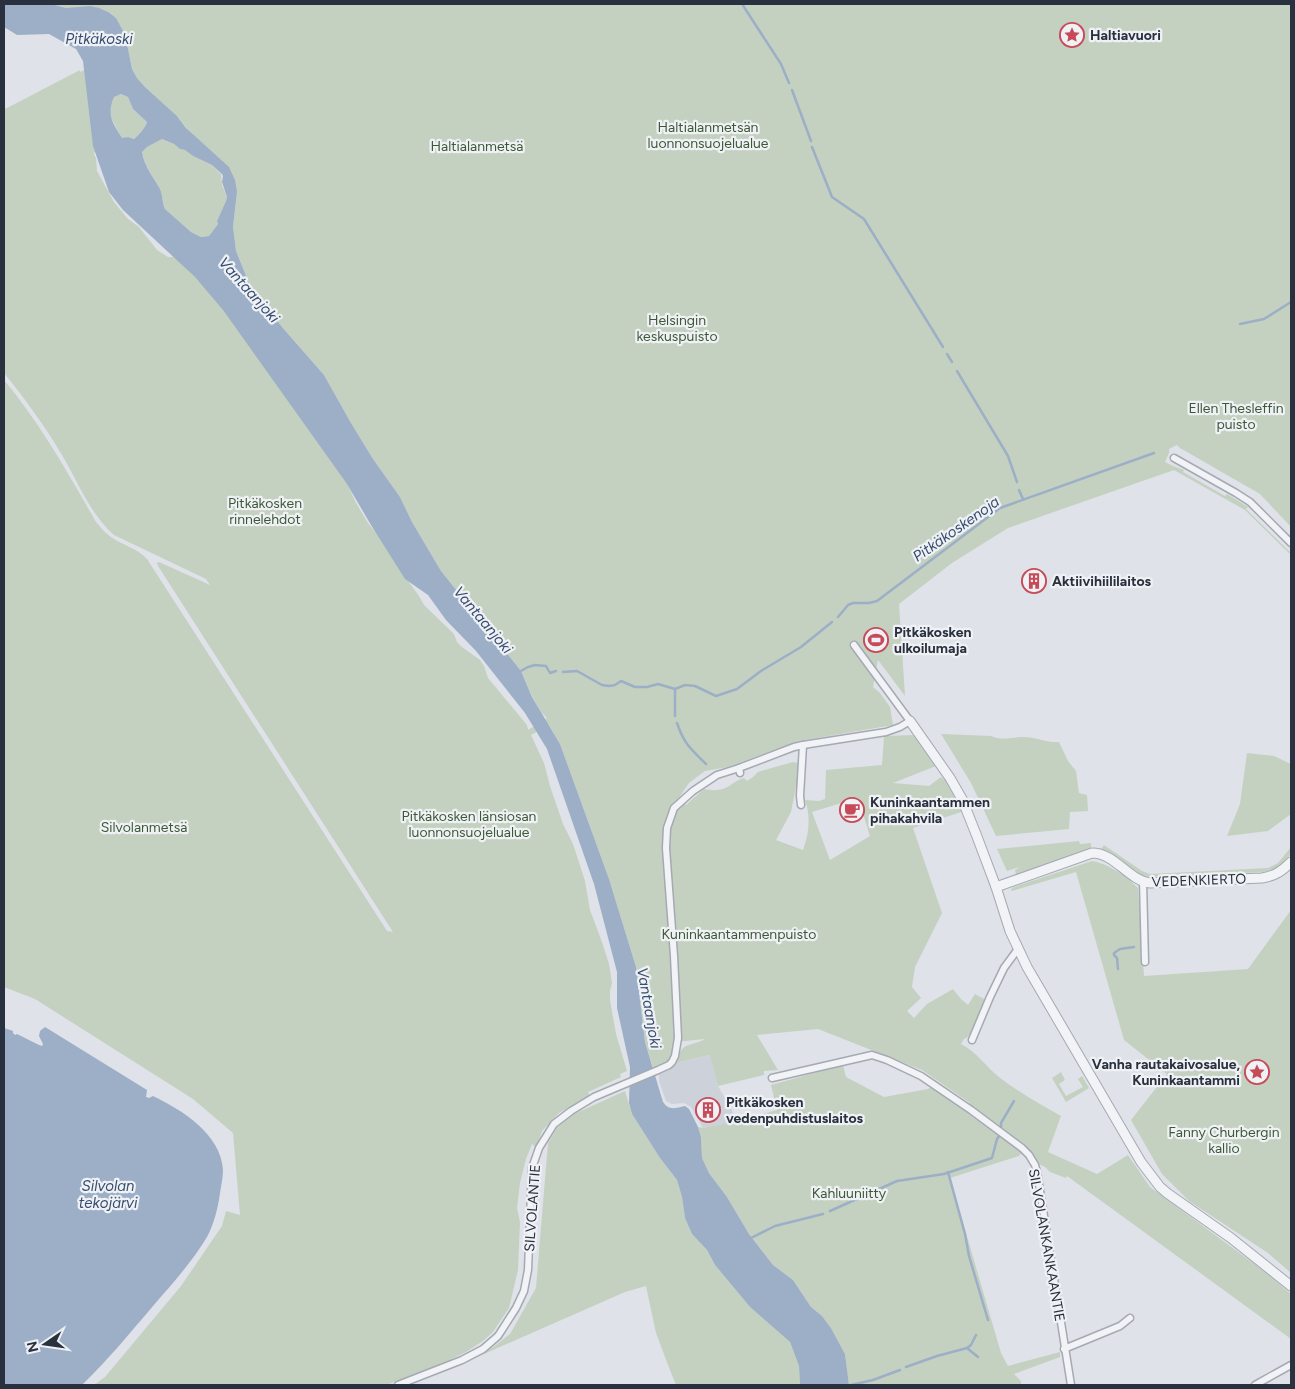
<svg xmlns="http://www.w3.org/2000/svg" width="1295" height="1389" font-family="Figtree,sans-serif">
	<rect width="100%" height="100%" fill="#dfe2e8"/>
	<path fill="#cdd1da" d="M 711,1055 L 718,1086 L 738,1121 L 703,1128 L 691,1107 L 684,1103 L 672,1104 L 666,1101 L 659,1081 L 659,1073 L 671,1067 L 675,1063 Z"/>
	<g fill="#c4d1c1" fill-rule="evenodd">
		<path d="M 51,4 L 1291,4 L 1291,527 L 1260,494 L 1180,448 L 1177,445 L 1169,449 L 1169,453 L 1165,462 L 1173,466 L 1184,470 L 1183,472 L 1225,496 L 1227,494 L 1248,507 L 1246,509 L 1291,553 L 1291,555 L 1245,510 L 1174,470 L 1008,528 L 952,563 L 899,604 L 905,696 L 878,660 L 873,687 L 880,693 L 890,707 L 893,725 L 799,741 L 728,767 L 705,771 L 689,783 L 680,796 L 686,805 L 704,789 C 715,791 723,791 732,784 C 737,781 738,780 744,778 L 747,781 L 753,777 L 758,772 L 793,762 L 799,763 L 800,767 L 791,812 L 776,840 L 803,850 C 809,833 811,817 805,800 L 819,801 L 825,799 L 826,770 L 882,765 L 884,736 L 913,735 L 936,766 L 893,783 L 929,786 L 941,777 L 951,786 L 964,811 L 913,828 L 942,913 L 915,967 L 912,987 L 921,998 L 907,1011 L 914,1018 L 927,1004 L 953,989 L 961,999 L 968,1005 L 975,994 L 986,1000 C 981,1011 975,1035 964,1039 L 961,1044 C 977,1052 985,1066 999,1077 C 1018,1092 1040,1104 1061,1116 L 1048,1152 L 1097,1174 L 1128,1155 L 1150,1187 L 1264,1271 L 1291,1294 L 1291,1339 L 1067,1176 L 1066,1178 L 1050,1172 L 1045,1167 L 1039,1164 L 1026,1147 L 968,1105 L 970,1103 L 922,1070 L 818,1029 L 757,1035 L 778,1070 L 764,1071 L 764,1075 L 718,1086 L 710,1055 L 675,1063 C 685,1039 686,1049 705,1039 L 675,1042 C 673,1050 673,1060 665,1064 C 661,1066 657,1065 653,1067 L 645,1042 L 636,967 L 609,879 L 584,810 L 560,744 L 549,725 L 531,735 L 544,763 L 550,786 L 563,824 L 573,844 L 585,881 L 590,910 L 602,942 L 609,964 L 612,983 L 610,991 L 610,1000 L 616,1034 L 627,1071 L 620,1074 L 621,1077 L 588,1092 L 590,1096 L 559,1113 L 542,1131 L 536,1148 L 532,1144 L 526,1159 L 520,1183 L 517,1208 L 520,1222 L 518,1270 L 509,1308 L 493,1332 L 483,1341 L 466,1352 L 437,1366 L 386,1385 L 94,1385 L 105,1377 L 181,1286 L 222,1226 L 226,1211 L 240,1215 L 233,1133 L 193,1099 L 35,999 L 4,987 L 4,380 C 40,423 68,473 96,522 C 101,528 105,533 111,537 C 122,545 137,548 147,559 L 387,931 L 393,932 L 158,566 L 157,563 L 159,562 L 210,585 L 206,579 L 114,535 C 90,514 78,482 62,455 C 45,426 25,399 4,373 L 4,109 L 7,108 L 80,70 L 80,72 L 89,68 L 95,151 L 94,154 L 96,158 L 97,171 L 114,202 L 128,219 L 139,227 L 157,250 L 168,257 L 176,257 L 214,297 L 345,478 L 355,501 L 368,523 L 387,546 L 401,571 L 419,596 L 424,605 L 454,634 L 457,642 L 462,647 L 480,660 L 484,666 L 488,678 L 527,725 L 528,730 L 547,718 L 541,712 L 532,696 L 521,671 L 441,571 L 412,522 L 400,497 L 373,459 L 351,423 L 324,375 L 282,327 L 249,283 L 236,251 L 233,227 L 237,192 L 177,116 L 145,87 L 137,78 L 132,69 L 125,34 L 116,18 L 111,13 L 66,8 ZM 858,798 L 870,836 L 830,860 L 812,812 Z"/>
		<path d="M 121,94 L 128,97 L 133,109 L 147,122 C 146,127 138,136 134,139 L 128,137 L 122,139 L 111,117 L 109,108 L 114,97 Z"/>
		<path d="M 162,139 L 174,144 L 180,149 L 185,150 L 193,156 L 212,165 L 221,174 L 222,185 L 227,197 L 226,201 L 217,221 L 218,224 L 209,236 L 201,237 L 191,232 L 165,209 C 162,203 163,196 160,189 C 154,178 144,165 142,152 L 147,147 Z"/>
		<path d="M 941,734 L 991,736 C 1002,741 1012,737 1023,737 C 1036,737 1046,743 1059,742 L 1068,761 L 1076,771 L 1079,793 L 1087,795 L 1088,811 L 1070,812 L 1069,829 L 996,836 L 971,783 Z"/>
		<path d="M 1247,753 L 1274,756 L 1291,764 L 1291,814 L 1268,831 L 1227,836 L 1240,804 Z"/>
		<path d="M 1079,841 L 1080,844 L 1091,843 L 1091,848 L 1016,875 L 1015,870 L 1020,867 L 1007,871 L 997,849 Z"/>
		<path d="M 1104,845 L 1142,871 L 1150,874 L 1268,868 L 1278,863 L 1291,847 L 1291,854 L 1279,867 L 1263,872 L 1150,877 L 1142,875 L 1101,849 Z"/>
		<path d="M 1092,861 C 1109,864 1126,876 1138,888 L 1144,976 L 1248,969 L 1291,910 L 1291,1273 L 1268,1253 L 1189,1201 L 1162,1174 L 1131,1120 L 1167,1074 L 1124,1040 L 1076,872 L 1012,891 L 1011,889 L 1014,887 Z"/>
		<path d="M 843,1065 L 846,1077 L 884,1097 L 928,1089 L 931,1087 L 984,1123 L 1022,1152 L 1019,1156 L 950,1178 L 1001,1353 L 1008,1366 L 1060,1352 L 1060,1357 L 1014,1374 L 1021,1381 L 1021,1385 L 849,1385 L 845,1354 L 831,1328 L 822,1316 L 811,1307 L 793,1280 L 773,1265 L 749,1234 L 727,1197 L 709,1173 L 702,1158 L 701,1137 L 698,1127 L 703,1128 L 738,1121 L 777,1110 L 771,1085 Z"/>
		<path d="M 1061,1072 L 1065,1080 L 1059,1084 L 1066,1096 L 1083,1087 L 1078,1079 L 1082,1076 L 1089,1088 L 1066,1102 L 1052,1078 Z"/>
		<path d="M 625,1091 L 632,1114 L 660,1158 L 677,1180 L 682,1197 L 685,1218 L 692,1234 L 707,1250 L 715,1265 L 750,1307 L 790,1342 L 799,1366 L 800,1385 L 676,1385 L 668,1365 L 656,1333 L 646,1286 L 625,1292 L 475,1358 L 492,1348 L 510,1334 L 536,1288 L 548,1143 L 563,1119 Z"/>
	</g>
	<g fill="#9cafc6" fill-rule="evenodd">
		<path d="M 4,4 L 51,4 L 66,8 L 90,6 L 99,8 L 110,13 L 116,18 L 125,34 L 132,69 L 137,78 L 145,87 L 177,116 L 186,128 L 229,167 L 235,180 L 237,192 L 233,227 L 236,251 L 249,283 L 282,327 L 324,375 L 351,423 L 373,459 L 400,497 L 412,522 L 441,571 L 521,671 L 532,697 L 560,744 L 609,879 L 636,967 L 645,1042 L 663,1102 C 669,1111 675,1108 685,1106 L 689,1109 L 698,1127 L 701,1137 L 702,1158 L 709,1173 L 727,1197 L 749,1234 L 773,1265 L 793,1280 L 811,1307 L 822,1316 L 831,1328 L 845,1354 L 849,1385 L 800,1385 L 799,1366 L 790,1342 L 750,1307 L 715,1265 L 707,1250 L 692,1234 L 685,1218 L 682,1197 L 677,1180 L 660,1158 L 632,1114 L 629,1103 L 630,1067 L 617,1008 L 617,972 L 594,884 L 547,749 L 525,713 L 476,651 L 446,620 L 428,595 L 405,579 L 371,525 L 347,484 L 223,310 L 195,277 L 123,210 L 109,192 L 93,146 L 83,61 L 76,49 L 49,34 L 17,35 L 4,27 ZM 121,94 L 128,97 L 133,109 L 147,122 C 146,127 138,136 134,139 L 128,137 L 122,138 C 113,123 106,115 114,97 ZM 162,139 L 174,144 L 180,149 L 185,150 L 193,156 L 212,165 L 222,174 L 223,176 L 222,182 L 227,197 L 226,201 L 217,221 L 218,224 L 209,236 L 201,237 L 191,232 L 165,209 C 162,203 163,196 160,189 C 154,178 144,166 142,152 L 147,147 Z"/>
		<path d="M 45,1027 L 147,1090 L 146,1097 L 149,1098 L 153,1096 C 182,1110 221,1134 223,1170 C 223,1178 221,1186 220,1193 C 218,1208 214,1224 207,1237 C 192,1262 172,1284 153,1306 C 130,1333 107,1361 82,1385 L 4,1385 L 4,1028 L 13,1031 L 13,1033 L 15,1035 L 17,1034 L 39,1045 L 42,1046 L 43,1044 L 39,1036 L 40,1031 Z"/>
	</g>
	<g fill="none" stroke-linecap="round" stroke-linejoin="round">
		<g stroke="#9cafc6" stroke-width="2.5">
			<path d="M 742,4 L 781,64 L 789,83"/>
			<path d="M 792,90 L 811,141"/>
			<path d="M 812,147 L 832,197 L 864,219 L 943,347"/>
			<path d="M 1240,324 L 1264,319 L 1291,302"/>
			<path d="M 947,354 L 952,362"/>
			<path d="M 957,371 L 1008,456 L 1017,482"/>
			<path d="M 1019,490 L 1023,499"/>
			<path d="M 838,617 L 848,605 L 853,603 L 869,603 L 877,601 L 1000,508 L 1154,453"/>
			<path d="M 519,672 L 528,667 L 535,665 L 546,666 L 550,673 L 556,671"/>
			<path d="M 563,672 L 577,671 L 602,685 L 609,686 L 615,685 L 621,681 L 635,687 L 647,687 L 658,684 L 675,689 L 685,685 L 695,686 L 716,696 L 737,689 L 761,671 L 801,647 L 832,622"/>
			<path d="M 675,689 L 675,716"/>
			<path d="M 677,723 C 684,744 691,749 706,764"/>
			<path d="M 1118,969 L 1117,958 L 1114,955 L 1114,953 L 1120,949 L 1134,947"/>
			<path d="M 1001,1129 L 1001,1123 L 1014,1101"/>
			<path d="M 948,1172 L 965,1234 L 969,1256 L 988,1320"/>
			<path d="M 830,1211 L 897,1181 L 944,1174 L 992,1158 L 997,1139 L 1000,1135"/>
			<path d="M 749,1239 L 775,1226 L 823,1214"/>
			<path d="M 967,1348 L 971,1345 L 976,1335"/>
			<path d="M 906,1367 L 937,1356 L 967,1348 L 978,1357"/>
			<path d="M 851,1385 L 873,1380 L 900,1370"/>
		</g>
		<defs>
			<g id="minor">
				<path d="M 1174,458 L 1236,493 L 1250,502 L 1291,543"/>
				<path d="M 740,773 L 739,768 L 794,747 L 803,745 L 886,732 L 900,727 L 910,721 L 854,645"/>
				<path d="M 801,805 L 800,796 L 803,745"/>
				<path d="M 1143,881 L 1145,962"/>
				<path d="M 972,1040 L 990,997 L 1004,968 L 1018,949"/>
				<path d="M 772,1078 L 872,1055 L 887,1060 L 921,1076 L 971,1110 L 1022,1148 L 1029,1155 L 1035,1165 L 1037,1172 L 1071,1385"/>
				<path d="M 1064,1349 L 1120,1326 L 1130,1318"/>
				<path d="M 398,1385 L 462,1360 L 483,1349 L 498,1336 L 516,1308 L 524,1291 L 528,1270 L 532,1168 L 539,1148 L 554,1124 L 571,1111 L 594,1097 L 658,1070 L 669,1065 L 672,1062 L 675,1056 L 678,1038 L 674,956 L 666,848 L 667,828 L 674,808 L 693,791 L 717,775 L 739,768"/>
				<path d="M 1255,1385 L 1291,1365"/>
			</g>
			<g id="tertiary">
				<path d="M 910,721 L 950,778 L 962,799 L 976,834 L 996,887 L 1010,931 L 1027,967 L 1141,1162 L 1160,1187 L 1167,1193 L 1231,1238 L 1291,1286"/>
				<path d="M 996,887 L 1092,853 C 1115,853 1128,880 1150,883 L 1262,878 C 1275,876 1282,871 1291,862"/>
			</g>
		</defs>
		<use href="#minor" stroke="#a5a9b2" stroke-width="9"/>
		<use href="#tertiary" stroke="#a5a9b2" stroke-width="11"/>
		<use href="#minor" stroke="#f2f3f6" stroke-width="6"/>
		<use href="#tertiary" stroke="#f2f3f6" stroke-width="9"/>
	</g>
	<defs>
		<symbol id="sight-ring" viewBox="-11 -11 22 22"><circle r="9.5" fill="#eff1f5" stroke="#c74a58" stroke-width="1.5"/><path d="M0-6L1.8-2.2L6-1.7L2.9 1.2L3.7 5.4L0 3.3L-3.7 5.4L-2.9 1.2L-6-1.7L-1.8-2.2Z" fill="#c74a58"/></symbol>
		<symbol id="building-ring" viewBox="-11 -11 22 22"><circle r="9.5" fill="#eff1f5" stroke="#c74a58" stroke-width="1.5"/><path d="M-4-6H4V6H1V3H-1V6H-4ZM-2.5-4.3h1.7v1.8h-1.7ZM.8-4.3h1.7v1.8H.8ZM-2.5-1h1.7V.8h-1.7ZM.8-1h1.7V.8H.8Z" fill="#c74a58"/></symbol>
		<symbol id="stadium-ring" viewBox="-11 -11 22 22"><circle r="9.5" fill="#eff1f5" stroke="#c74a58" stroke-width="1.5"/><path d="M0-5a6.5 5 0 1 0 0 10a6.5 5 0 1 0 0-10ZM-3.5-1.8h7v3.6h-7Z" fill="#c74a58"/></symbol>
		<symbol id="cafe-ring" viewBox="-11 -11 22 22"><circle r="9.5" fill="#eff1f5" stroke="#c74a58" stroke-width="1.5"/><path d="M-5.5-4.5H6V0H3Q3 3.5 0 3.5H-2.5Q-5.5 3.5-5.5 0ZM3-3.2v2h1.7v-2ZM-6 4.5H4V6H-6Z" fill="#c74a58"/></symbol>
	</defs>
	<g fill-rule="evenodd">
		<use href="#sight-ring" x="1058" y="21" width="28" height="28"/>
		<use href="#building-ring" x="1020" y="567" width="28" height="28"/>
		<use href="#stadium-ring" x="862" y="626" width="28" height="28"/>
		<use href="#cafe-ring" x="838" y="796" width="28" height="28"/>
		<use href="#sight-ring" x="1243" y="1058" width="28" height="28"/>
		<use href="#building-ring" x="694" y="1096" width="28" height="28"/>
	</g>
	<g text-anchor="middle" stroke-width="4.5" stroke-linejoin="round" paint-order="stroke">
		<g font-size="14" font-weight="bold" fill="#29303e" stroke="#eff1f5" text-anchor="start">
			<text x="1090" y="40">Haltiavuori</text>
			<text x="1052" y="586">Aktiivihiililaitos</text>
			<text x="894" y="637">Pitkäkosken<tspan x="894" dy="16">ulkoilumaja</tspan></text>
			<text x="870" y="807">Kuninkaantammen<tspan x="870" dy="16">pihakahvila</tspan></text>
			<text x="1240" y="1069" text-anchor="end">Vanha rautakaivosalue,<tspan x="1240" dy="16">Kuninkaantammi</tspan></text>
			<text x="726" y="1107">Pitkäkosken<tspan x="726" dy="16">vedenpuhdistuslaitos</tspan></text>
		</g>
		<g font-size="14" fill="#3c5937" stroke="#eff1f5">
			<text x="708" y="132">Haltialanmetsän<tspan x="708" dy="16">luonnonsuojelualue</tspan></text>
			<text x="477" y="151">Haltialanmetsä</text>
			<text x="677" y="325">Helsingin<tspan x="677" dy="16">keskuspuisto</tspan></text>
			<text x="1236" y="413">Ellen Thesleffin<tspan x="1236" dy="16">puisto</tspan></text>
			<text x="265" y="508">Pitkäkosken<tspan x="265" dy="16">rinnelehdot</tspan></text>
			<text x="469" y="821">Pitkäkosken länsiosan<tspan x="469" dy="16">luonnonsuojelualue</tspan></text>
			<text x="144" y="832">Silvolanmetsä</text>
			<text x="739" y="939">Kuninkaantammenpuisto</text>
			<text x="1224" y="1137">Fanny Churbergin<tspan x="1224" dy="16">kallio</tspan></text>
			<text x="849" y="1198">Kahluuniitty</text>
		</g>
		<g font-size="14" fill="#29303e" stroke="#eff1f5">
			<text transform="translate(1199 880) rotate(-2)" y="5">VEDENKIERTO</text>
			<text transform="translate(532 1208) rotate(-86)" y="5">SILVOLANTIE</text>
			<text transform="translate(1047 1245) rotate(80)" y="5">SILVOLANKANKAANTIE</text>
		</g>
		<g font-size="15" font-style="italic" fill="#354d70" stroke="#eff1f5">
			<text x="99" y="44">Pitkäkoski</text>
			<text transform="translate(249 290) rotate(48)" y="5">Vantaanjoki</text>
			<text transform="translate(956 529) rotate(-35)" y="5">Pitkäkoskenoja</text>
			<text transform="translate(483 620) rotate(50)" y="5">Vantaanjoki</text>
			<text transform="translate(649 1008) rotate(80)" y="5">Vantaanjoki</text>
			<text x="108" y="1191">Silvolan<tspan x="108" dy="17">tekojärvi</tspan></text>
		</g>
	</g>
	<rect width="1295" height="1389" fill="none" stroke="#29303e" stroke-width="10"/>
	<g transform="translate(45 1344) rotate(257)" stroke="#eff1f5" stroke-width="4" paint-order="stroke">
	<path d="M0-4L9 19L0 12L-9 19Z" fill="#29303e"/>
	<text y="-8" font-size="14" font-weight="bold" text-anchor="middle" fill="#29303e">N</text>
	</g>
</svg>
